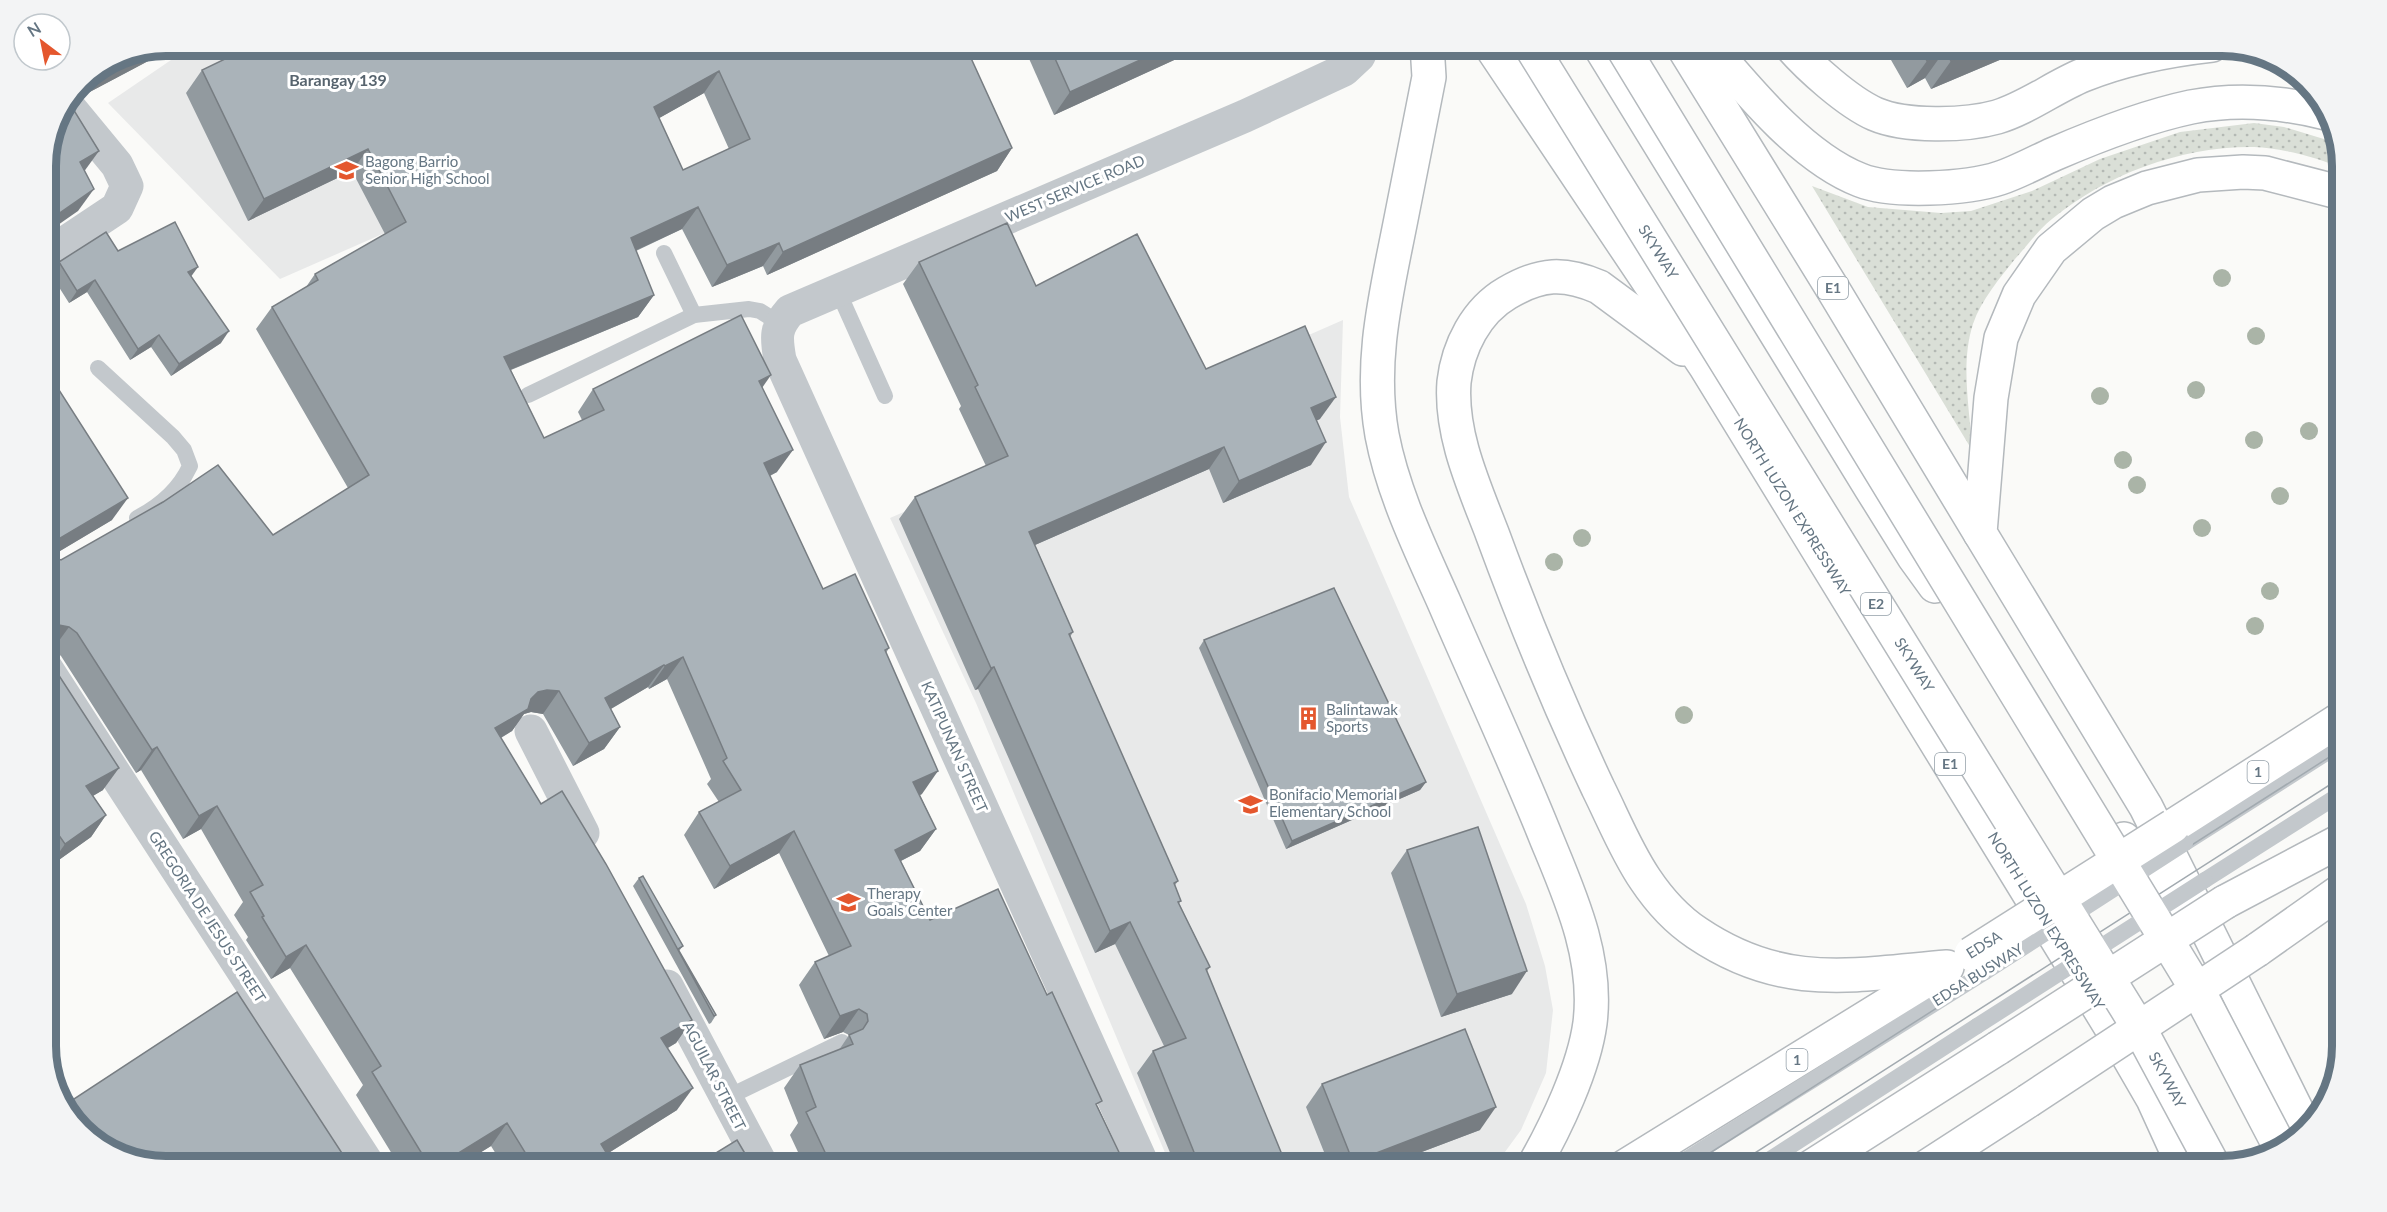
<svg xmlns="http://www.w3.org/2000/svg" width="2387" height="1212" font-family="Lato,sans-serif">
	<defs>
		<pattern id="grass-dots" width="8" height="8" patternUnits="userSpaceOnUse" patternTransform="scale(1.5)"><rect width="8" height="8" fill="#dadfd7"/><path d="M2 2h.1M6 6h.1" fill="none" stroke="#b4b9b4" stroke-width="1.8" stroke-linecap="round"/></pattern>
	</defs>
	<rect width="100%" height="100%" fill="#fafaf8"/>
	<g fill="#e8e9e9">
		<path d="M 193,45 L 488,45 L 494,185 L 280,279 L 108,103 Z"/>
		<path d="M 1343,320 L 1340,417 L 1349,497 L 1526,904 L 1545,966 L 1553,1010 L 1546,1073 L 1521,1130 L 1494,1167 L 1171,1167 L 976,703 L 890,518 Z"/>
	</g>
	<path fill="url(#grass-dots)" d="M 2254,123 L 2284,127 L 2337,143 L 2342,158 L 2342,168 C 2315,157 2282,148 2254,147 C 2182,146 2107,174 2052,219 C 2038,230 2027,246 2015,259 C 2000,278 1981,300 1973,324 C 1960,364 1970,409 1972,450 L 1812,186 L 1868,207 L 1941,213 L 1971,211 L 2032,191 L 2100,159 L 2180,132 Z"/>
	<g fill="none" stroke-linecap="round" stroke-linejoin="round">
		<defs>
			<path id="primary" d="M 1790,45 C 1809,67 1848,102 1875,114 C 1905,127 1965,126 1997,117 C 2027,108 2054,87 2083,75 C 2125,58 2167,50 2212,45"/>
			<g id="trunk">
				<path d="M 1427,45 L 1429,77 C 1419,126 1410,175 1400,224 C 1386,295 1369,362 1382,435 C 1393,493 1420,548 1444,602 C 1478,681 1515,760 1547,840 C 1571,898 1598,958 1590,1023 C 1584,1068 1556,1127 1533,1167"/>
				<path d="M 1490,45 L 1706,367 L 2120,1042 L 2153,1099 L 2184,1167"/>
				<path d="M 1599,45 L 1871,488 L 1914,557 L 1935,586"/>
				<path d="M 1683,349 L 1599,287 C 1564,272 1541,273 1507,293 C 1476,311 1458,347 1454,382 C 1450,434 1474,486 1492,533 C 1524,620 1559,705 1598,788 C 1613,818 1626,851 1645,879 C 1659,900 1676,919 1697,933 C 1783,991 1851,975 1947,967"/>
				<path d="M 2173,826 L 2342,718"/>
				<path d="M 2124,839 L 2187,922"/>
				<path d="M 2225,902 L 2342,840"/>
				<path d="M 2257,950 L 2342,890"/>
				<path d="M 2305,1127 L 2146,807 L 1980,533 L 1991,398 L 2001,338 L 2019,295 L 2051,249 L 2093,214 L 2113,202 L 2147,188 L 2198,175 L 2243,172 L 2265,173 L 2342,193"/>
				<path d="M 1624,1167 L 1943,970"/>
				<path d="M 1811,1167 L 1998,1048"/>
				<path d="M 1926,1167 L 2028,1101"/>
			</g>
			<g id="motorway">
				<path d="M 1682,45 L 1834,291 L 1980,533"/>
				<path d="M 1709,45 C 1748,91 1803,158 1860,180 C 1892,193 1967,189 2000,178 C 2018,172 2036,162 2054,154 C 2098,135 2144,117 2191,107 C 2237,98 2282,102 2326,113"/>
			</g>
		</defs>
		<use href="#primary" stroke="#b5babe" stroke-width="36"/>
		<use href="#trunk" stroke="#b4b9bd" stroke-width="36"/>
		<use href="#motorway" stroke="#b4b9bd" stroke-width="36"/>
		<g stroke="#c3c8cc" stroke-width="16">
			<path d="M 664,253 L 694,315"/>
			<path d="M 838,291 L 885,396"/>
			<path d="M 98,368 L 173,437 L 184,450 L 190,466 C 179,490 160,506 137,518"/>
			<path d="M 528,395 L 694,315 L 749,309 L 760,311 L 779,323"/>
			<path d="M 2185,843 L 2342,743"/>
			<path d="M 2205,880 L 2342,793"/>
			<path d="M 726,1098 L 842,1042"/>
			<path d="M 1674,1167 L 1985,972"/>
			<path d="M 1758,1167 L 1977,1026"/>
		</g>
		<g stroke="#c3c8cc" stroke-width="33">
			<path d="M 45,256 L 117,208 L 127,186 L 117,165 L 65,102"/>
			<path d="M 531,731 L 583,833"/>
			<path d="M 667,986 L 763,1167"/>
		</g>
		<g stroke="#c3c8cc" stroke-width="33">
			<path d="M 45,666 L 370,1167"/>
			<path d="M 1144,1167 L 780,360 C 776,337 775,328 790,311 L 1245,116 L 1344,70 L 1359,56 L 1364,45"/>
		</g>
		<use href="#primary" stroke="#fff" stroke-width="33"/>
		<use href="#trunk" stroke="#fff" stroke-width="33"/>
		<use href="#motorway" stroke="#fff" stroke-width="33"/>
		<g stroke="#a2aab0" stroke-width="1.5">
			<path d="M 1688,1167 L 2342,749"/>
			<path d="M 1733,1167 L 2342,777"/>
		</g>
		<defs>
			<g id="trunk-bridge">
				<path d="M 1971,954 L 2173,826"/>
				<path d="M 1998,1048 L 2225,902"/>
				<path d="M 2028,1101 L 2257,950"/>
			</g>
			<g id="motorway-bridge">
				<path d="M 1530,45 L 2142,1033 L 2214,1167"/>
				<path d="M 1621,45 L 2202,998 L 2281,1149"/>
			</g>
		</defs>
		<use href="#trunk-bridge" stroke="#b4b9bd" stroke-width="36" stroke-linecap="butt"/>
		<use href="#motorway-bridge" stroke="#b4b9bd" stroke-width="36" stroke-linecap="butt"/>
		<g stroke="#c3c8cc" stroke-width="16">
			<path d="M 1985,972 L 2185,843"/>
			<path d="M 1977,1026 L 2205,880"/>
		</g>
		<use href="#trunk-bridge" stroke="#fff" stroke-width="33"/>
		<use href="#motorway-bridge" stroke="#fff" stroke-width="33"/>
	</g>
	<g fill="#aab4a7">
		<circle cx="2222" cy="278" r="9"/>
		<circle cx="2256" cy="336" r="9"/>
		<circle cx="2196" cy="390" r="9"/>
		<circle cx="2100" cy="396" r="9"/>
		<circle cx="2309" cy="431" r="9"/>
		<circle cx="2254" cy="440" r="9"/>
		<circle cx="2123" cy="460" r="9"/>
		<circle cx="2137" cy="485" r="9"/>
		<circle cx="2280" cy="496" r="9"/>
		<circle cx="2202" cy="528" r="9"/>
		<circle cx="1582" cy="538" r="9"/>
		<circle cx="1554" cy="562" r="9"/>
		<circle cx="2270" cy="591" r="9"/>
		<circle cx="2255" cy="626" r="9"/>
		<circle cx="1684" cy="715" r="9"/>
	</g>
	<g fill="#929a9f" fill-rule="evenodd">
		<path d="M 965,45 L 1012,148 L 997,171 L 767,275 L 763,266 L 712,287 L 682,229 L 636,251 L 654,295 L 638,317 L 511,370 L 544,438 L 582,420 L 578,412 L 593,389 L 762,387 L 777,472 L 770,476 L 823,589 L 889,648 L 886,653 L 922,794 L 920,795 L 936,829 L 920,851 L 901,861 L 930,920 L 1098,1107 L 1126,1167 L 805,1167 L 790,1135 L 798,1123 L 784,1088 L 800,1065 L 839,1050 L 849,1035 L 843,1032 L 824,1039 L 799,985 L 815,962 L 829,956 L 779,853 L 714,889 L 684,835 L 699,812 L 719,802 L 707,784 L 711,779 L 667,679 L 649,689 L 648,687 L 611,709 L 620,727 L 604,749 L 573,766 L 543,714 L 531,712 L 524,714 L 512,731 L 501,738 L 541,804 L 692,1020 L 676,1043 L 668,1048 L 677,1110 L 607,1154 L 615,1167 L 504,1167 L 491,1146 L 457,1167 L 400,1167 L 356,1095 L 363,1085 L 290,968 L 271,979 L 246,940 L 248,937 L 234,915 L 243,902 L 201,829 L 183,839 L 141,770 L 136,773 L 61,656 L 53,649 L 45,648 L 45,368 L 112,520 L 53,555 L 55,558 L 61,560 L 273,535 L 348,488 L 256,329 L 272,307 L 306,287 L 315,274 L 385,234 L 352,171 L 248,221 L 186,93 L 202,70 ZM 704,93 L 729,149 L 683,170 L 659,118 Z"/>
		<path d="M 1023,45 L 1199,45 L 1196,50 L 1054,115 Z"/>
		<path d="M 1901,45 L 2016,45 L 2009,56 L 1931,89 L 1925,78 L 1907,88 L 1891,60 Z"/>
		<path d="M 120,54 L 152,59 L 84,95 L 75,88 L 81,80 Z"/>
		<path d="M 118,251 L 191,277 L 221,343 L 171,376 L 151,347 L 130,360 L 87,292 L 69,303 L 50,273 L 59,262 Z"/>
		<path d="M 919,262 L 1036,286 L 1206,369 L 1320,419 L 1317,420 L 1311,465 L 1223,503 L 1209,469 L 1035,545 L 1073,632 L 1070,637 L 1178,881 L 1175,885 L 1181,901 L 1179,903 L 1210,967 L 1207,971 L 1276,1167 L 1176,1167 L 1137,1073 L 1153,1051 L 1164,1046 L 1115,944 L 1095,953 L 978,689 L 975,690 L 899,519 L 915,497 L 986,466 L 959,409 L 961,406 L 903,284 Z"/>
		<path d="M 1204,640 L 1426,782 L 1420,790 L 1286,849 L 1199,648 Z"/>
		<path d="M 45,654 L 103,790 L 93,796 L 106,815 L 91,837 L 49,867 L 45,861 Z"/>
		<path d="M 1407,850 L 1512,994 L 1441,1017 L 1391,873 Z"/>
		<path d="M 639,878 L 683,946 L 679,951 L 716,1015 L 711,1023 L 709,1024 L 633,886 Z"/>
		<path d="M 1322,1084 L 1480,1130 L 1382,1167 L 1330,1167 L 1306,1107 Z"/>
	</g>
	<g fill="#777d82">
		<path d="M 1173,45 L 1199,45 L 1196,50 L 1054,115 L 1070,92 Z"/>
		<path d="M 1988,45 L 2016,45 L 2009,56 L 1931,89 L 1951,61 Z"/>
		<path d="M 161,46 L 152,59 L 84,95 L 99,73 L 143,49 Z"/>
		<path d="M 1945,50 L 1925,78 L 1907,88 L 1927,61 Z"/>
		<path d="M 719,71 L 704,93 L 638,130 L 654,107 Z"/>
		<path d="M 1012,148 L 997,171 L 767,275 L 783,252 Z"/>
		<path d="M 368,149 L 352,171 L 248,221 L 264,199 Z"/>
		<path d="M 99,151 L 83,173 L 80,162 Z"/>
		<path d="M 94,189 L 78,211 L 45,234 L 45,224 L 48,221 Z"/>
		<path d="M 698,207 L 682,229 L 615,260 L 631,238 Z"/>
		<path d="M 779,243 L 763,266 L 712,287 L 727,265 Z"/>
		<path d="M 198,267 L 190,278 L 188,272 Z"/>
		<path d="M 95,280 L 87,292 L 69,303 L 77,291 Z"/>
		<path d="M 654,295 L 638,317 L 488,379 L 504,357 Z"/>
		<path d="M 229,331 L 221,343 L 171,376 L 179,364 Z"/>
		<path d="M 159,335 L 151,347 L 130,360 L 138,349 Z"/>
		<path d="M 771,375 L 755,398 L 759,381 Z"/>
		<path d="M 1336,397 L 1320,419 L 1296,430 L 1311,408 Z"/>
		<path d="M 1326,442 L 1311,465 L 1223,503 L 1239,481 Z"/>
		<path d="M 1224,447 L 1209,469 L 1014,554 L 1029,532 Z"/>
		<path d="M 793,450 L 777,472 L 748,486 L 764,463 Z"/>
		<path d="M 128,498 L 112,520 L 45,560 L 45,554 L 55,541 Z"/>
		<path d="M 59,625 L 69,627 L 53,649 L 45,648 L 45,634 L 50,628 Z"/>
		<path d="M 683,657 L 667,679 L 649,689 L 665,666 Z"/>
		<path d="M 664,665 L 648,687 L 590,721 L 605,698 Z"/>
		<path d="M 994,667 L 978,689 L 975,690 L 991,668 Z"/>
		<path d="M 547,690 L 559,691 L 543,714 L 531,712 L 524,714 L 512,731 L 479,750 L 495,728 L 538,692 Z"/>
		<path d="M 620,727 L 604,749 L 573,766 L 589,743 Z"/>
		<path d="M 157,747 L 141,770 L 136,773 L 152,750 Z"/>
		<path d="M 119,768 L 103,790 L 70,809 L 86,786 Z"/>
		<path d="M 938,771 L 922,794 L 898,805 L 913,782 Z"/>
		<path d="M 1426,782 L 1420,790 L 1286,849 L 1292,841 Z"/>
		<path d="M 217,806 L 201,829 L 183,839 L 199,816 Z"/>
		<path d="M 106,815 L 91,837 L 49,867 L 65,844 Z"/>
		<path d="M 936,829 L 920,851 L 879,872 L 895,850 Z"/>
		<path d="M 794,831 L 779,853 L 714,889 L 730,866 Z"/>
		<path d="M 1130,922 L 1115,944 L 1095,953 L 1110,931 Z"/>
		<path d="M 306,945 L 290,968 L 271,979 L 286,957 Z"/>
		<path d="M 1527,971 L 1512,994 L 1441,1017 L 1457,994 Z"/>
		<path d="M 859,1009 L 843,1032 L 824,1039 L 840,1016 Z"/>
		<path d="M 692,1020 L 676,1043 L 646,1060 L 661,1038 Z"/>
		<path d="M 693,1088 L 677,1110 L 586,1167 L 601,1144 Z"/>
		<path d="M 1496,1107 L 1480,1130 L 1382,1167 L 1349,1167 L 1353,1162 Z"/>
		<path d="M 507,1123 L 491,1146 L 457,1167 L 436,1167 Z"/>
		<path d="M 1283,1157 L 1276,1167 L 1257,1167 Z"/>
	</g>
	<g fill="#aab3b9" stroke="#777d82" stroke-width="1.5" fill-rule="evenodd">
		<path d="M 254,45 L 965,45 L 1012,148 L 783,252 L 779,243 L 727,265 L 698,207 L 631,238 L 654,295 L 504,357 L 544,438 L 604,410 L 593,389 L 741,315 L 771,375 L 759,381 L 793,450 L 764,463 L 823,589 L 855,574 L 889,648 L 885,650 L 938,771 L 913,782 L 936,829 L 895,850 L 930,920 L 998,889 L 1047,995 L 1052,992 L 1102,1101 L 1096,1104 L 1126,1167 L 832,1167 L 806,1112 L 816,1107 L 800,1065 L 853,1044 L 849,1035 L 863,1029 L 868,1021 L 867,1014 L 859,1009 L 840,1016 L 815,962 L 851,946 L 794,831 L 730,866 L 699,812 L 741,790 L 723,761 L 727,758 L 683,657 L 665,666 L 664,665 L 605,698 L 620,727 L 589,743 L 559,691 L 547,690 L 538,692 L 531,699 L 528,709 L 495,728 L 541,804 L 562,791 L 606,864 L 692,1020 L 661,1038 L 693,1088 L 601,1144 L 615,1167 L 534,1167 L 507,1123 L 436,1167 L 430,1167 L 372,1072 L 381,1066 L 306,945 L 286,957 L 262,917 L 264,916 L 250,892 L 263,885 L 217,806 L 199,816 L 157,747 L 152,750 L 77,633 L 69,627 L 59,625 L 50,628 L 45,634 L 45,368 L 128,498 L 55,541 L 51,545 L 51,554 L 55,558 L 61,560 L 163,502 L 218,465 L 273,535 L 369,475 L 272,307 L 318,280 L 315,274 L 406,222 L 368,149 L 264,199 L 202,70 ZM 719,71 L 750,139 L 683,170 L 654,107 Z"/>
		<path d="M 1049,45 L 1173,45 L 1070,92 Z"/>
		<path d="M 1918,45 L 1988,45 L 1951,61 L 1945,50 L 1927,61 Z"/>
		<path d="M 143,49 L 99,73 L 96,70 L 120,54 Z"/>
		<path d="M 70,95 L 74,101 L 70,104 L 99,151 L 80,162 L 94,189 L 48,221 L 45,217 L 45,158 L 57,113 Z"/>
		<path d="M 175,222 L 198,267 L 188,272 L 229,331 L 179,364 L 159,335 L 138,349 L 95,280 L 77,291 L 59,262 L 106,232 L 118,251 Z"/>
		<path d="M 1007,223 L 1036,286 L 1137,234 L 1206,369 L 1305,326 L 1336,397 L 1311,408 L 1326,442 L 1239,481 L 1224,447 L 1029,532 L 1073,632 L 1069,634 L 1178,881 L 1174,883 L 1181,901 L 1178,902 L 1210,967 L 1206,969 L 1283,1157 L 1257,1167 L 1200,1167 L 1153,1051 L 1186,1038 L 1130,922 L 1110,931 L 994,667 L 991,668 L 915,497 L 1008,456 L 975,387 L 978,385 L 919,262 Z"/>
		<path d="M 1334,588 L 1426,782 L 1292,841 L 1204,640 Z"/>
		<path d="M 45,654 L 119,768 L 86,786 L 106,815 L 65,844 L 51,824 L 45,828 Z"/>
		<path d="M 1478,827 L 1527,971 L 1457,994 L 1407,850 Z"/>
		<path d="M 643,876 L 683,946 L 678,949 L 716,1015 L 714,1016 L 639,878 Z"/>
		<path d="M 237,992 L 351,1167 L 166,1167 L 113,1155 L 66,1114 L 55,1084 L 68,1103 Z"/>
		<path d="M 1465,1029 L 1496,1107 L 1353,1162 L 1322,1084 Z"/>
		<path d="M 737,1140 L 753,1167 L 693,1167 Z"/>
	</g>
	<defs>
		<symbol id="school-bare" viewBox="-9 -9 18 18"><path d="M0-5L7-2L0 1L-7-2ZM-4 1L0 2.5L4 1V4Q0 6-4 4Z" fill="#e4572e" stroke="#fff" stroke-width="2.5" paint-order="stroke"/></symbol>
		<symbol id="building-bare" viewBox="-9 -9 18 18"><path d="M-4-6H4V6H1V3H-1V6H-4ZM-2.5-4.3h1.7v1.8h-1.7ZM.8-4.3h1.7v1.8H.8ZM-2.5-1h1.7V.8h-1.7ZM.8-1h1.7V.8H.8Z" fill="#e4572e" stroke="#fff" stroke-width="2.5" paint-order="stroke"/></symbol>
	</defs>
	<g fill-rule="evenodd">
		<use href="#school-bare" x="330" y="154" width="33" height="33"/>
		<use href="#building-bare" x="1292" y="702" width="33" height="33"/>
		<use href="#school-bare" x="1234" y="788" width="33" height="33"/>
		<use href="#school-bare" x="832" y="886" width="33" height="33"/>
	</g>
	<g text-anchor="middle" stroke-width="6" stroke-linejoin="round" paint-order="stroke">
		<g fill="#fff" stroke="#939fa8" stroke-width="1.5">
			<rect x="1818" y="277" width="30" height="22" rx="4.5"/>
			<rect x="1861" y="593" width="30" height="22" rx="4.5"/>
			<rect x="1935" y="753" width="30" height="22" rx="4.5"/>
			<rect x="2247.5" y="761" width="21" height="22" rx="4.5"/>
			<rect x="1786.5" y="1049" width="21" height="22" rx="4.5"/>
		</g>
		<g font-size="14" font-weight="bold" fill="#657683">
			<text x="1833" y="293">E1</text>
			<text x="1876" y="609">E2</text>
			<text x="1950" y="769">E1</text>
			<text x="2258" y="777">1</text>
			<text x="1797" y="1065">1</text>
		</g>
		<g font-size="15" fill="#657683" stroke="#fff" text-anchor="start">
			<text x="365" y="167">Bagong Barrio<tspan x="365" dy="17">Senior High School</tspan></text>
			<text x="1326" y="715">Balintawak<tspan x="1326" dy="17">Sports</tspan></text>
			<text x="1269" y="800">Bonifacio Memorial<tspan x="1269" dy="17">Elementary School</tspan></text>
			<text x="867" y="899">Therapy<tspan x="867" dy="17">Goals Center</tspan></text>
		</g>
		<g font-size="15" fill="#657683" stroke="#fff">
			<text transform="translate(1075 189) rotate(-23)" y="5">WEST SERVICE ROAD</text>
			<text transform="translate(1658 252) rotate(58)" y="5">SKYWAY</text>
			<text transform="translate(1792 507) rotate(58)" y="5">NORTH LUZON EXPRESSWAY</text>
			<text transform="translate(1914 665) rotate(58)" y="5">SKYWAY</text>
			<text transform="translate(954 747) rotate(66)" y="5">KATIPUNAN STREET</text>
			<text transform="translate(207 917) rotate(57)" y="5">GREGORIA DE JESUS STREET</text>
			<text transform="translate(2046 921) rotate(58)" y="5">NORTH LUZON EXPRESSWAY</text>
			<text transform="translate(1984 945) rotate(-32)" y="5">EDSA</text>
			<text transform="translate(1978 975) rotate(-32)" y="5">EDSA BUSWAY</text>
			<text transform="translate(714 1076) rotate(63)" y="5">AGUILAR STREET</text>
			<text transform="translate(2167 1080) rotate(62)" y="5">SKYWAY</text>
		</g>
		<g font-size="16" font-weight="bold" fill="#57646e" stroke="#fff">
			<text x="338" y="86">Barangay 139</text>
		</g>
	</g>
	<path d="M0 0H2387V1212H0ZM166 56H2222A110 110 0 0 1 2332 166V1046A110 110 0 0 1 2222 1156H166A110 110 0 0 1 56 1046V166A110 110 0 0 1 166 56Z" fill="#f3f4f5" fill-rule="evenodd"/>
	<path fill="none" stroke="#657683" stroke-width="8" d="M166 56H2222A110 110 0 0 1 2332 166V1046A110 110 0 0 1 2222 1156H166A110 110 0 0 1 56 1046V166A110 110 0 0 1 166 56Z"/>
	<g transform="translate(42 42) rotate(328)"><circle r="28" fill="#ffffff" stroke="#c1c8cd" stroke-width="1.5"/>
	<path d="M0-4.5L10 22L0 15L-10 22Z" fill="#e4572e"/>
	<text y="-9" font-size="16" font-weight="bold" text-anchor="middle" fill="#657683">N</text>
	</g>
</svg>
